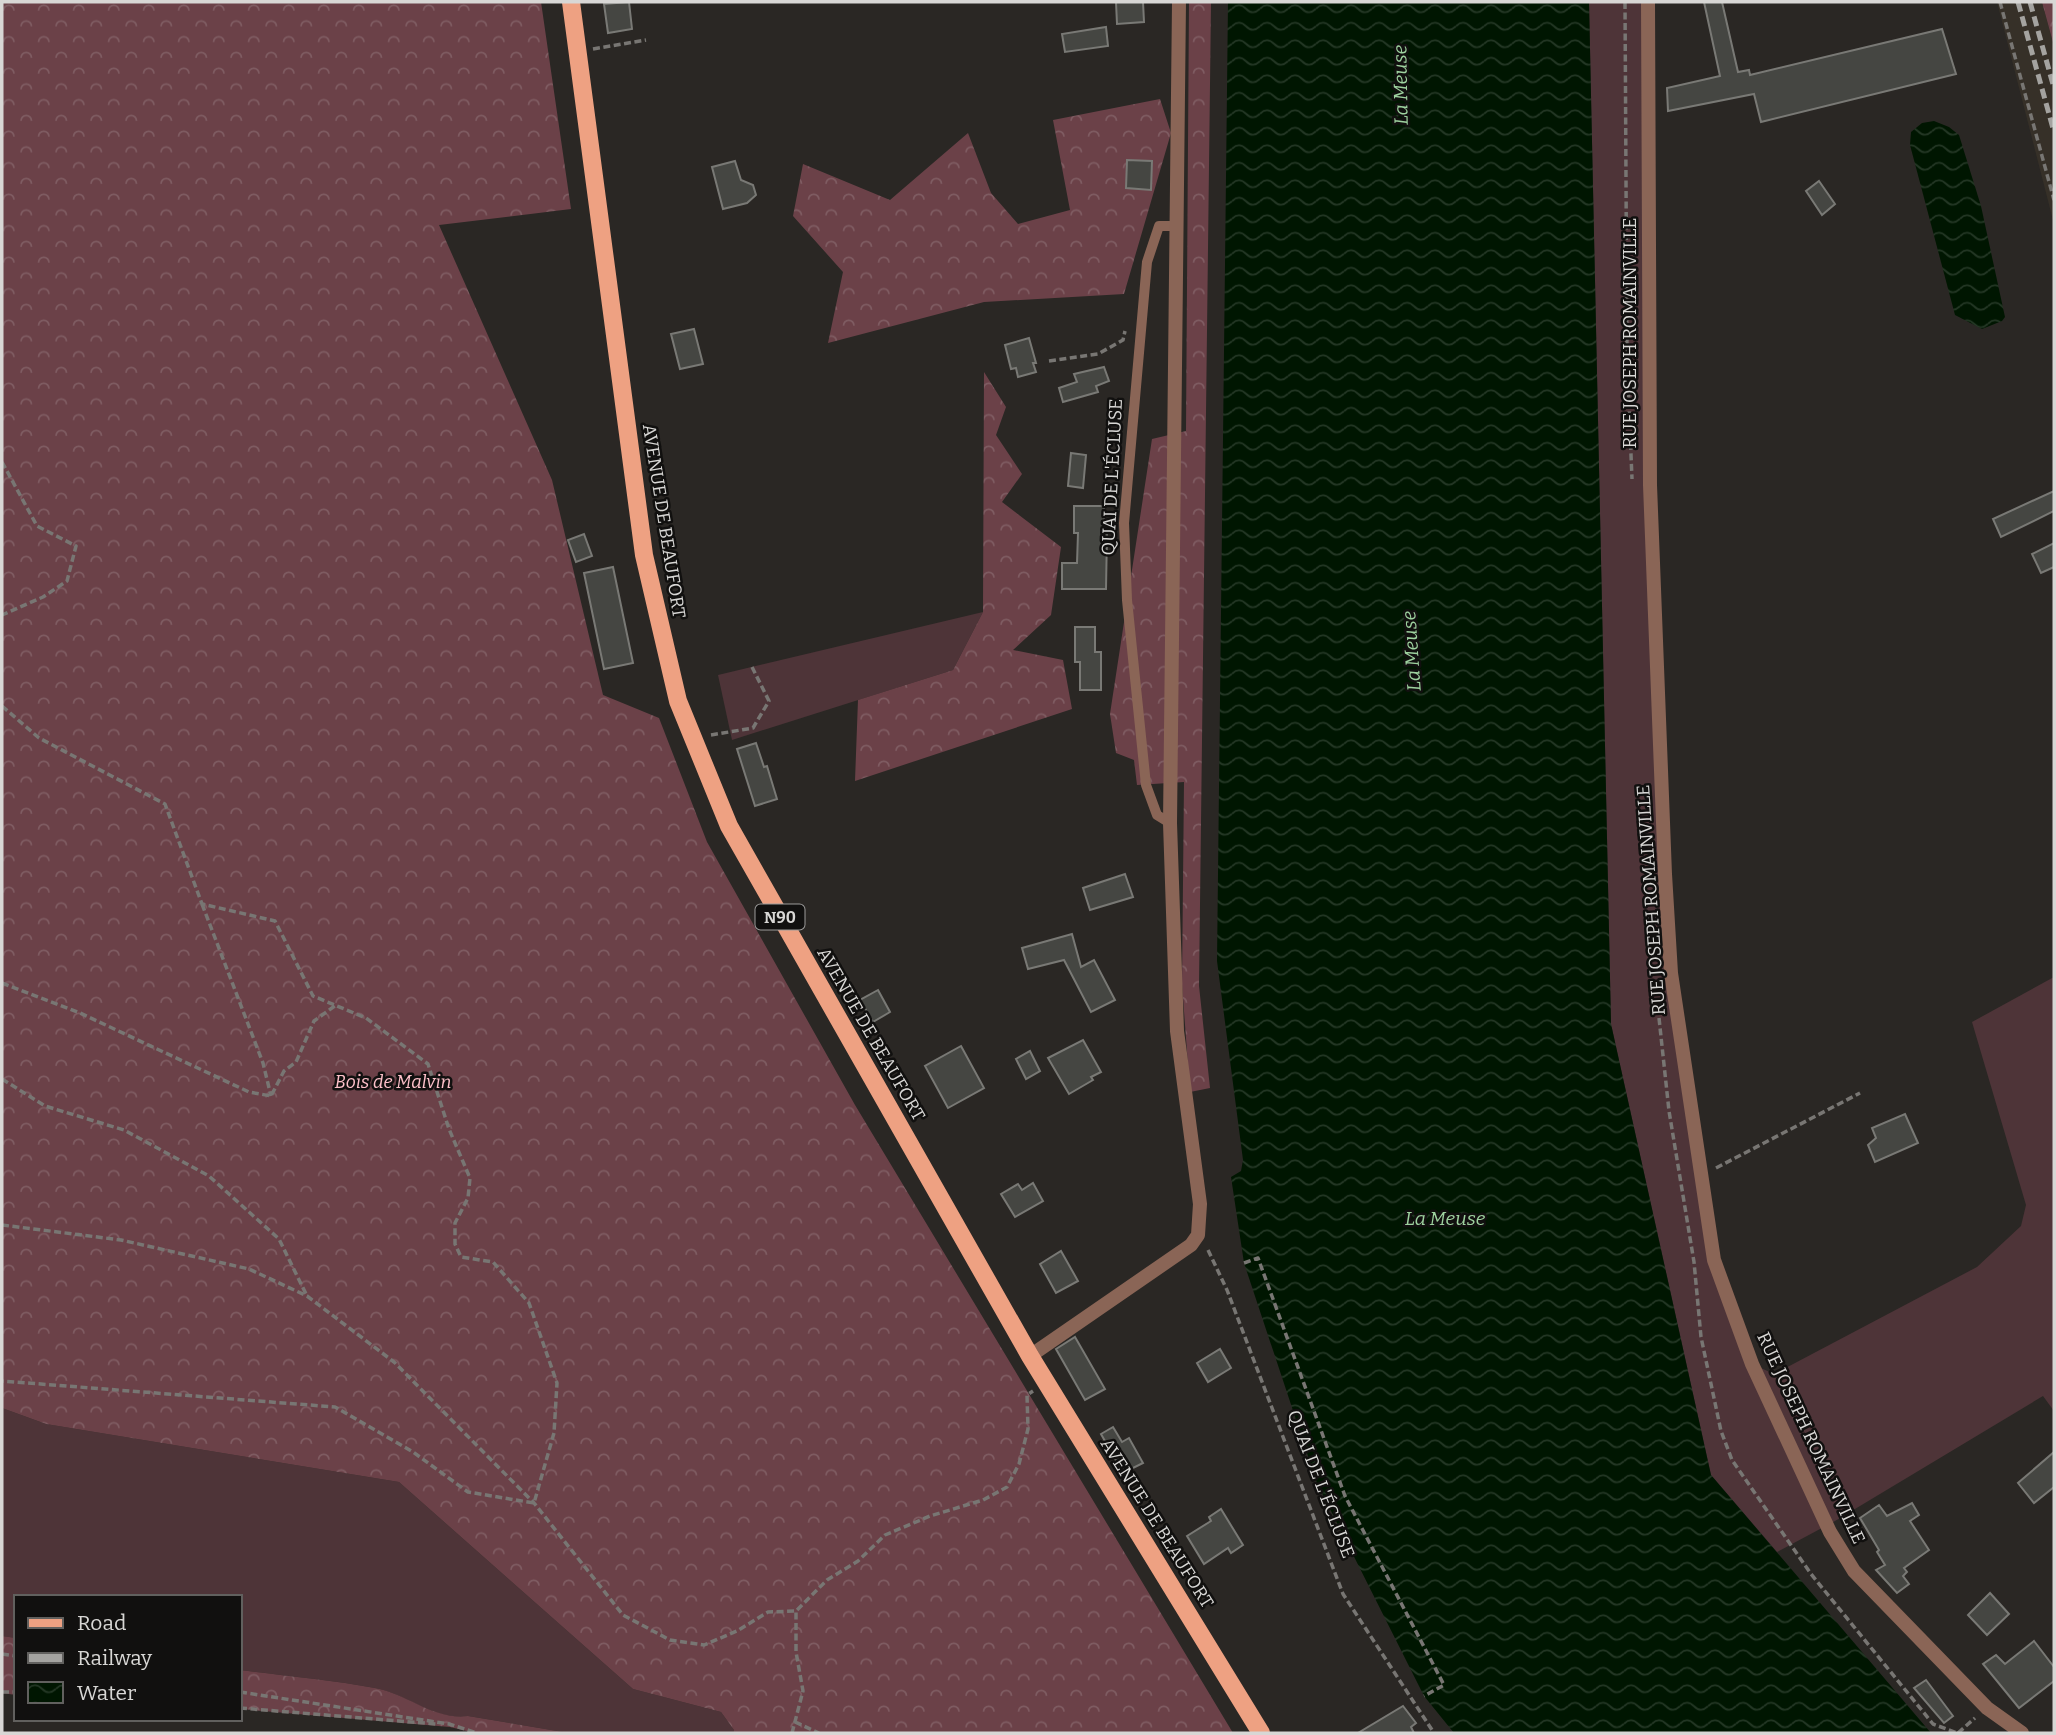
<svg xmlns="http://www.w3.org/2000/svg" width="2056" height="1735" font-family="Bitter,serif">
	<defs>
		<pattern id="forest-crowns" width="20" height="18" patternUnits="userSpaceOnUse" patternTransform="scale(1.75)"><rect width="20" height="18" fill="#6b4148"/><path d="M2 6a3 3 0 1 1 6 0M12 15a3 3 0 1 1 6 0" fill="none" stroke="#7f5c62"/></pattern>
		<pattern id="water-waves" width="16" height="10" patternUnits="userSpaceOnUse" patternTransform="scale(1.75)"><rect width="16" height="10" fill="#001601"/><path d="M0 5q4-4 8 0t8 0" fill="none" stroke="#243725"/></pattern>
	</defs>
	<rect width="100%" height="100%" fill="#2a2724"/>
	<path fill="#363028" d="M 1997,2 L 2042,2 L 2054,46 L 2054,224 Z"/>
	<g fill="#4e3438">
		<path d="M 1589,2 L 1648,2 L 1647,95 L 1665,874 L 1714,1260 L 1752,1364 L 1774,1374 L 1977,1267 L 2021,1226 L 2026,1205 L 1972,1022 L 2054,977 L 2054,1411 L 2043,1396 L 1835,1521 L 1777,1552 L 1711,1475 L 1611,1024 Z"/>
		<path d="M 983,612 L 953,670 L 732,740 L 718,675 Z"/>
		<path d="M 2,1408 L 46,1424 L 399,1482 L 633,1689 L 721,1712 L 734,1730 L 733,1733 L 569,1733 L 468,1716 C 434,1721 407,1694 375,1688 C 331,1680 285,1676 240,1670 L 240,1597 L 16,1597 L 16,1638 L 2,1636 Z"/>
	</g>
	<g fill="url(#forest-crowns)">
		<path d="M 2,2 L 541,2 L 571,209 L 439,225 L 552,480 L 603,695 L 659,718 L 707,842 L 855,1105 L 1233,1733 L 733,1733 L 734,1730 L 721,1712 L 633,1689 L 399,1482 L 46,1424 L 2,1408 Z"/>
		<path d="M 1189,2 L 1211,2 L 1199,986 L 1210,1088 L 1190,1092 L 1182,984 L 1184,782 L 1137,785 L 1134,760 L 1116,753 L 1110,714 L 1152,439 L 1186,431 Z"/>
		<path d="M 2042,2 L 2054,2 L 2054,46 Z"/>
		<path d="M 1160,99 L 1171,133 L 1124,294 L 984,302 L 828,343 L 843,272 L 793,216 L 803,164 L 890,200 L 968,133 L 991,193 L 1018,224 L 1070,210 L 1053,120 Z"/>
		<path d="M 984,372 L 1006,407 L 996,435 L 1022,474 L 1002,502 L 1061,547 L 1051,615 L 1013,650 L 1063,660 L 1072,709 L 855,781 L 858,700 L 953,670 L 983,612 Z"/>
		<path d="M 2,1636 L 16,1638 L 16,1695 L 2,1693 Z"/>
		<path d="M 240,1670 C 285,1676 331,1680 375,1688 C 408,1694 433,1720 468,1716 L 569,1733 L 475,1733 L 450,1727 L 240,1709 Z"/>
	</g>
	<g fill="url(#water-waves)">
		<path d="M 1228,2 L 1589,2 L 1611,1024 L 1711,1475 L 1931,1733 L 1454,1733 L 1424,1696 L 1317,1483 L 1244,1263 L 1231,1177 L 1241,1171 L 1243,1160 L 1217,961 Z"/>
		<path d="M 1934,121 L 1949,127 L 1959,135 L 1981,206 L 2005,317 L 2002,321 L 1982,329 L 1955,315 L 1910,145 L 1911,132 L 1922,123 Z"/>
	</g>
	<g fill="#454642" stroke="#797975" stroke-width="2">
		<path d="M 629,2 L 632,29 L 608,33 L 604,4 Z"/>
		<path d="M 1116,2 L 1143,2 L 1144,22 L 1117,24 Z"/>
		<path d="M 1704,2 L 1722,2 L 1738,72 L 1749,70 L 1750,75 L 1942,29 L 1956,74 L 1761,122 L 1754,94 L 1668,111 L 1667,88 L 1720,76 Z"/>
		<path d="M 1106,27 L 1108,46 L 1065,52 L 1062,34 Z"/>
		<path d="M 1127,160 L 1152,161 L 1151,190 L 1126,188 Z"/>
		<path d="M 735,161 L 741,180 L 753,185 L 756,195 L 747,203 L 723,209 L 712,167 Z"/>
		<path d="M 1819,181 L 1835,204 L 1822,215 L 1806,191 Z"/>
		<path d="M 694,329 L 703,364 L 680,369 L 671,334 Z"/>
		<path d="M 1029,338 L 1036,363 L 1033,363 L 1036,372 L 1018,377 L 1016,368 L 1011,369 L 1005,345 Z"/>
		<path d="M 1104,367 L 1109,381 L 1096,386 L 1098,392 L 1063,402 L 1059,388 L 1077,382 L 1074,374 Z"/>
		<path d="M 1071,453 L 1086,455 L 1083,488 L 1068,486 Z"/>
		<path d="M 2054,491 L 2054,511 L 2001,537 L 1993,519 Z"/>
		<path d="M 1074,506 L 1104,506 L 1104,533 L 1107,533 L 1106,589 L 1062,589 L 1062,563 L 1077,563 L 1078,533 L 1074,533 Z"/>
		<path d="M 584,534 L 592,556 L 576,562 L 568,540 Z"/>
		<path d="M 2054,543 L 2054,567 L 2041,573 L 2032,554 Z"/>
		<path d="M 613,567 L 633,663 L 604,669 L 584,573 Z"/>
		<path d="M 1075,627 L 1095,627 L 1095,652 L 1101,652 L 1101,690 L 1080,690 L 1080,662 L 1075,662 Z"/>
		<path d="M 756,743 L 764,767 L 767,766 L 777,799 L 755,806 L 737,749 Z"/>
		<path d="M 1125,874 L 1133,897 L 1090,910 L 1083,888 Z"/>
		<path d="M 1072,934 L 1081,967 L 1094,960 L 1115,1000 L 1091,1012 L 1064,960 L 1028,969 L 1022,948 Z"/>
		<path d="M 878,990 L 890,1012 L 873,1022 L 860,1000 Z"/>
		<path d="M 1083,1040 L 1101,1072 L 1091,1077 L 1093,1080 L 1069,1094 L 1048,1058 Z"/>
		<path d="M 961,1046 L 984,1088 L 948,1108 L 925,1066 Z"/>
		<path d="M 1030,1051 L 1040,1071 L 1026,1079 L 1016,1059 Z"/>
		<path d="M 1905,1114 L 1918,1143 L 1875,1162 L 1868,1145 L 1876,1138 L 1872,1128 Z"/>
		<path d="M 1033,1183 L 1043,1201 L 1015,1217 L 1001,1194 L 1018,1184 L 1022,1190 Z"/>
		<path d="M 1061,1251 L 1078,1281 L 1056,1293 L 1040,1264 Z"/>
		<path d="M 1075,1337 L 1105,1389 L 1085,1400 L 1056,1349 Z"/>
		<path d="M 1220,1349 L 1231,1368 L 1208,1382 L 1197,1363 Z"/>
		<path d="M 1113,1427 L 1122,1442 L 1129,1438 L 1143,1463 L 1123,1473 L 1101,1434 Z"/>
		<path d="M 2054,1452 L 2054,1487 L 2034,1503 L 2018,1483 Z"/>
		<path d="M 1912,1503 L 1919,1515 L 1910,1521 L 1929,1550 L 1904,1568 L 1907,1572 L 1903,1576 L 1909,1584 L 1897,1593 L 1876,1570 L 1885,1565 L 1877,1552 L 1879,1550 L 1860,1518 L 1879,1505 L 1887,1516 Z"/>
		<path d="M 1221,1509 L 1243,1545 L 1231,1553 L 1228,1548 L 1204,1564 L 1187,1536 L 1211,1521 L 1209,1517 Z"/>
		<path d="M 1990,1593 L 2009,1614 L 1987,1635 L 1968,1615 Z"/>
		<path d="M 2034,1641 L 2054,1667 L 2054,1681 L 2019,1708 L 1983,1664 L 1996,1655 L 2005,1664 Z"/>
		<path d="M 1926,1680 L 1953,1716 L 1944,1723 L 1914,1688 Z"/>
		<path d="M 1403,1706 L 1416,1723 L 1411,1727 L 1414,1733 L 1358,1733 Z"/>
	</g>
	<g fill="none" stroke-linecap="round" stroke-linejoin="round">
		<g stroke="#787673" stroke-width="3.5" stroke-dasharray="7 3.5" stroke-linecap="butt">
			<path d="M 1625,2 L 1627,357 L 1632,479"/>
			<path d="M 2000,2 L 2054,200"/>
			<path d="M 593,49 L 646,40"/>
			<path d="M 1049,361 L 1098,354 L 1123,340 L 1125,331"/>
			<path d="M 2,462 L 37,526 L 76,546 L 67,581 L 43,597 L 2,615"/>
			<path d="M 2,706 L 39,738 L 165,804 L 202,904 L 275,921 L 313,996 L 366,1018 L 428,1064 L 449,1129 L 470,1178 L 468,1198 L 455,1223 L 455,1244 L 461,1257 L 493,1262 L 529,1303 L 557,1383 L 554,1433 L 534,1503 L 468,1492 L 413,1452 L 335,1407 L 2,1381"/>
			<path d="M 711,735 L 753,728 L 769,701 L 752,667"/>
			<path d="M 202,904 L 263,1063 L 271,1096"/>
			<path d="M 1649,917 L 1651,937"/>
			<path d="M 2,983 L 80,1013 L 249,1092 L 271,1096 L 284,1071 L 296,1062 L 314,1021 L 336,1005"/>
			<path d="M 1659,1018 L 1669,1111 L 1694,1262 L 1701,1337 L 1721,1431 L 1732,1460 L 1811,1574 L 1933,1724 L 1957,1733"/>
			<path d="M 2,1079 L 45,1106 L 124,1130 L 209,1176 L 279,1239 L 306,1294"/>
			<path d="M 1716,1168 L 1860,1093"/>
			<path d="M 2,1225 L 121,1240 L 249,1269 L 307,1296 L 394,1362 L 534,1503 L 623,1615 L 670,1640 L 704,1645 L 737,1631 L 768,1612 L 796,1611 L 827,1580 L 858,1561 L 885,1535 L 930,1516 L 983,1500 L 1007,1487 L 1019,1464 L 1028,1429 L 1027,1395 L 1033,1391"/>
			<path d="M 1208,1250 L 1227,1290 L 1343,1594 L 1434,1733"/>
			<path d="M 1244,1263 L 1258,1258 L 1345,1496 L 1444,1685 L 1424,1696"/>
			<path d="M 2,1654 L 16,1656"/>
			<path d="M 2,1692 L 16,1692"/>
			<path d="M 240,1692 L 449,1724 L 477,1733"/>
			<path d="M 240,1708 L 436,1724"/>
			<path d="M 795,1722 L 819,1733"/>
			<path d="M 792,1733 L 803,1691 L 796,1652 L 796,1611"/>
			<path d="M 1958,1733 L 1975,1718"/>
		</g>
		<path stroke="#8a6556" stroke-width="10" d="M 1170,823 L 1157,815 L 1146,785 L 1127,600 L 1124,523 L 1147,262 L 1159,226 L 1177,226"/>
		<path stroke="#8a6556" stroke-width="14" d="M 1030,1356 L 1191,1245 L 1198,1235 L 1200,1204 L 1177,1031 L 1170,823 L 1179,2"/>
		<path stroke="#8a6556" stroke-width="14" d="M 1648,2 L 1650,485 L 1665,874 L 1671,973 L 1714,1260 L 1752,1364 L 1830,1532 L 1854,1571 L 1987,1708 L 2022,1733"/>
		<path stroke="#eea182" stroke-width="18" d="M 571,2 L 644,555 L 678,701 L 729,826 L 1030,1356 L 1261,1733"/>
		<g stroke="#a4a3a0" stroke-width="5" stroke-dasharray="10 5" stroke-linecap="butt">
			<path d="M 2018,2 L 2054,132"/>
			<path d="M 2030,2 L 2054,88"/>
		</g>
	</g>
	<g text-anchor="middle" stroke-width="5" stroke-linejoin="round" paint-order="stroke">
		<rect fill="#11100f" stroke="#9c9b9a" stroke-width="2" x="755.5" y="904.5" width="49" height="25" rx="5"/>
		<g font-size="16" font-weight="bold" fill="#d8d7d5">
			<text x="780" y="923">N90</text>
		</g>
		<g font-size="18" fill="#d8d7d5" stroke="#11100f">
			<text transform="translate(1630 333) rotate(-90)" y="6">RUE JOSEPH ROMAINVILLE</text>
			<text transform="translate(1112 477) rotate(-87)" y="6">QUAI DE L'ÉCLUSE</text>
			<text transform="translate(664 521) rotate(81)" y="6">AVENUE DE BEAUFORT</text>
			<text transform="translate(1651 900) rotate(-94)" y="6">RUE JOSEPH ROMAINVILLE</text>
			<text transform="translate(871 1034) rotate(60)" y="6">AVENUE DE BEAUFORT</text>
			<text transform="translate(1811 1438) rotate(65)" y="6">RUE JOSEPH ROMAINVILLE</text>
			<text transform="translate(1321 1484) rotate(69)" y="6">QUAI DE L'ÉCLUSE</text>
			<text transform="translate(1157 1523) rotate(58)" y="6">AVENUE DE BEAUFORT</text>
		</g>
		<g font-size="18" font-style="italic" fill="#fec1ca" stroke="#11100f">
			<text x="393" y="1088">Bois de Malvin</text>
		</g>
		<g font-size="19" font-style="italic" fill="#9ed29f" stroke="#11100f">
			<text transform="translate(1400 85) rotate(-91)" y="7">La Meuse</text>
			<text transform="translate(1411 651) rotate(-94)" y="7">La Meuse</text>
			<text x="1445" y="1225">La Meuse</text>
		</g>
	</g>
	<rect width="2056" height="1735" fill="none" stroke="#d8d7d5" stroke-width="7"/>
	<rect x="14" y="1595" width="228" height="126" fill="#11100f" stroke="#61605e" stroke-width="2"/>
	<rect x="28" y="1618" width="35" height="10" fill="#eea182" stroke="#61605e" stroke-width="2"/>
	<text x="77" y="1630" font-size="21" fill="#d8d7d5">Road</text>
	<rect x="28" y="1653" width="35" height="10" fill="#a4a3a0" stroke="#61605e" stroke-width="2"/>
	<text x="77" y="1665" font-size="21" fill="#d8d7d5">Railway</text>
	<rect x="28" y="1682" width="35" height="21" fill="url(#water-waves)" stroke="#61605e" stroke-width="2"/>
	<text x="77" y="1700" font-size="21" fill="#d8d7d5">Water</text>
</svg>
